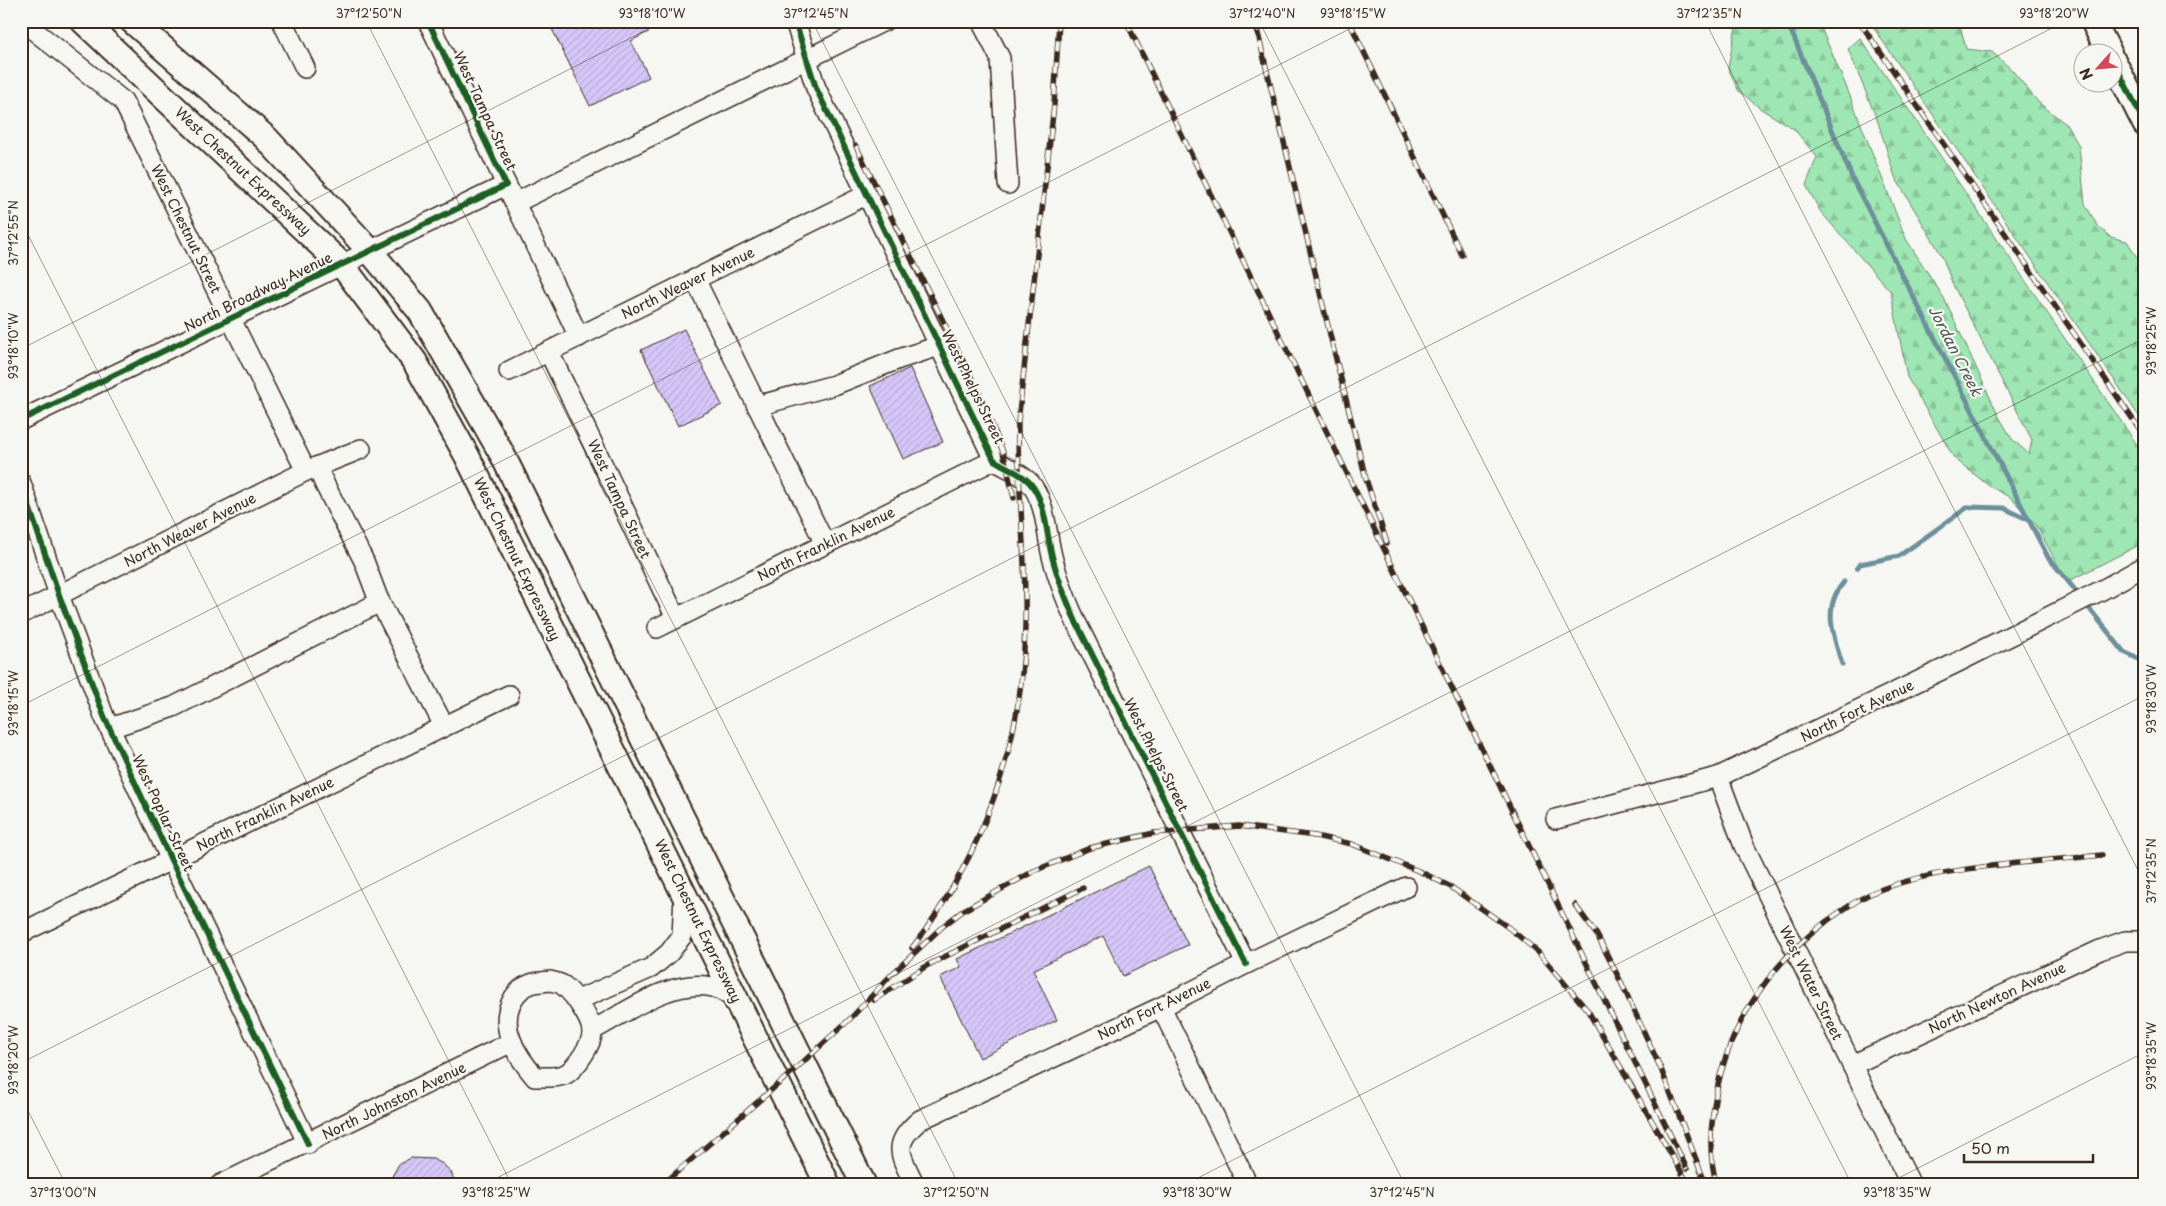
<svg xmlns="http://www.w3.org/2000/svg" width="2166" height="1206" font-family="'Playpen Sans',sans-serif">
	<defs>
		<pattern id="forest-firs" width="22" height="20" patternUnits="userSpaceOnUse" patternTransform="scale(1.25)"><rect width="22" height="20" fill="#9ee6b4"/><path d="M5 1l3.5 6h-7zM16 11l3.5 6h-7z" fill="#89c59a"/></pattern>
		<pattern id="building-hatch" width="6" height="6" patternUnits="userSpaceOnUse" patternTransform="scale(1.25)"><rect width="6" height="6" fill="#d5c7f9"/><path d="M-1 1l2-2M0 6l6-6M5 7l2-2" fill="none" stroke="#b8abd5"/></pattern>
	</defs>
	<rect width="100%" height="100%" fill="#f6f6f2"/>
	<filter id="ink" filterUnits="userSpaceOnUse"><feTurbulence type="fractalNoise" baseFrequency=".02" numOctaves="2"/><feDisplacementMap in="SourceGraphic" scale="10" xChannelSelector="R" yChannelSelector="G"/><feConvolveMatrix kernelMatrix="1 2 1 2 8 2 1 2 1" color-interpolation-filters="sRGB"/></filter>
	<g filter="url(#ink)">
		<g fill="url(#forest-firs)" stroke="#6c8869">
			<path d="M 1737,21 L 1818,21 L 1846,86 L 1906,239 L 1944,298 L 1998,415 L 2012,439 L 2029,454 L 2032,440 L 1953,285 L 1942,256 L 1895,177 L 1878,122 L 1848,49 L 1860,38 L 2140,449 L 2145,458 L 2145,542 L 2067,582 L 2036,525 L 2011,498 L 1989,486 L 1954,458 L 1907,377 L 1891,292 L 1820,211 L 1806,185 L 1817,157 L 1794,129 L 1761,109 L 1738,90 L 1728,68 Z"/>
			<path d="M 1869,21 L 1959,21 L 1966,49 L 1992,52 L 2012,70 L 2038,102 L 2067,125 L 2079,146 L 2085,204 L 2097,225 L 2110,237 L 2127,241 L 2145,271 L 2145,425 Z"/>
		</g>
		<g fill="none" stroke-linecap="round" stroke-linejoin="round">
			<g stroke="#6c909b" stroke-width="5">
				<path d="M 1787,21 L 1853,180 L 2048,557 L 2080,596"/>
				<path d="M 1857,568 L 1860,564 L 1899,556 L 1968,507 L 2004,508 L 2027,519"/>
				<path d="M 2085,603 L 2124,652 L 2145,662"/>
				<path d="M 1842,664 C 1833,635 1822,607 1844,582"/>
			</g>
		</g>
		<g fill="url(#building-hatch)" stroke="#3b2a1e">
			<path d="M 548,21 L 670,21 L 631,41 L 649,77 L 590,106 Z"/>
			<path d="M 684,329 L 722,405 L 678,426 L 641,350 Z"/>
			<path d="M 910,368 L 943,442 L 903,459 L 870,386 Z"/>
			<path d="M 1149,866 L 1188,945 L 1123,976 L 1103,936 L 1033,970 L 1057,1020 L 980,1058 L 940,977 L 961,967 L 957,959 Z"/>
			<path d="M 411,1158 L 433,1159 L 443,1164 L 451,1172 L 456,1185 L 387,1185 L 399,1164 Z"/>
		</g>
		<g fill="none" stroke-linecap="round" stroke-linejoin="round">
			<defs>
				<g id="minor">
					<path d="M 22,21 L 123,101 L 306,471"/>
					<path d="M 282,21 L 305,68"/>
					<path d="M 428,21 L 579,337"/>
					<path d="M 795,21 L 816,88 L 994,460 C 1005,467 1021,473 1030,483 C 1047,503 1046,536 1053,560 C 1059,582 1067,602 1076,622 L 1246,964"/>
					<path d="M 981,21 L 1000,58 L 1008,184"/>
					<path d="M 515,203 L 884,21"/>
					<path d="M 695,279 L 825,544"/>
					<path d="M 549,352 L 676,618"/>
					<path d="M 509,371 L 866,195"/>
					<path d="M 757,406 L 834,385 L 899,359 L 939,346"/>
					<path d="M 21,420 L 506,185"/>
					<path d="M 317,467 L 325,485 L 364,561 L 378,598 L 444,726"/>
					<path d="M 21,483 L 59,595 L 104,716 L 171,860 L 308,1144"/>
					<path d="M 21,614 L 306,471 L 361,449"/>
					<path d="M 657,628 L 994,460"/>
					<path d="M 110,728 L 173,707 L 380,602"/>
					<path d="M 1718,777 L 1744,846 L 1911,1185"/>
					<path d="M 1556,819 L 1718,777 L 1954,664 L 2102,590 L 2145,566"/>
					<path d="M 21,933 L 509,695"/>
					<path d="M 550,981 C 555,982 561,983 564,986 C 574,994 592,1020 592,1032 C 593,1043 576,1068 566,1074 C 558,1078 545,1077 535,1077 C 517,1056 497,1027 513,999 C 517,992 522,987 531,984 C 536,982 544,982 550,981 Z"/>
					<path d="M 578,1000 L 651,968 L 669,953 L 682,936 L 684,895"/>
					<path d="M 1161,1007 L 1248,1185"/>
					<path d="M 593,1030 C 629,1011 671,978 713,987 C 721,989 730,996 737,1000"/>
					<path d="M 1852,1065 L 2100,950 L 2125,941 L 2145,941"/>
					<path d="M 220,1185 L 512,1042"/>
					<path d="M 915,1185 C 900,1155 891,1144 920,1120 L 1161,1007 L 1246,964 L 1406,887"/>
				</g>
				<g id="major">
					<path d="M 83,21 L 342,265 L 415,362 L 467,456 L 828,1185"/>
					<path d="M 132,21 L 266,138 L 370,251 L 420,311 L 502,454 L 864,1185"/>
					<path d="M 2093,21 L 2109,52"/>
					<path d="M 2114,62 L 2145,124"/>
				</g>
			</defs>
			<use href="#minor" stroke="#3b2a1e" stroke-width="22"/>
			<use href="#major" stroke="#3b2a1e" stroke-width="28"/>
			<use href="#minor" stroke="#f6f6f2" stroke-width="19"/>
			<use href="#major" stroke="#f6f6f2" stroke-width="24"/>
			<defs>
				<g id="rail">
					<path d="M 1126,21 L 1687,1169"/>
					<path d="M 1255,21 L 1333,347 L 1366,479 L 1387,543"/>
					<path d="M 1349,21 L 1462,255"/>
					<path d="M 1859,21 L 2145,437"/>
					<path d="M 856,146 L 979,393 L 1003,452 L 1014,498"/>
					<path d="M 1575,905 L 1597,935 L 1621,982 L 1661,1069 L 1706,1185"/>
					<path d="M 912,948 C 983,856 1023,743 1025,626 C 1027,558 1017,490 1018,422 L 1054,105 L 1059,21"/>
					<path d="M 874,1000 L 928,965 L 1083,888"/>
					<path d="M 662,1185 L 791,1073 L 851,1018 L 891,975 L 943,926 L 964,910 L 1034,871 L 1090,848 L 1154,833 L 1239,826 L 1315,836 L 1352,844 L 1421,872 L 1451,887 L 1509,928 L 1538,952 L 1588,1011 L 1689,1185"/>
					<path d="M 1717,1185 C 1710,1163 1710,1136 1713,1114 C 1722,1035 1764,969 1827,921 C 1844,909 1862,896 1882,889 C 1947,865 2033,863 2102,855"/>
				</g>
			</defs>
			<use href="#rail" stroke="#3b2a1e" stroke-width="5.5"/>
			<use href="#rail" stroke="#f6f6f2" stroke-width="4" stroke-dasharray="11" stroke-linecap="butt"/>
			<defs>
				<g id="cycleway">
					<path d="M 795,21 L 816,88 L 994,460 C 1005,467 1021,473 1030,483 C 1047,503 1046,536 1053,560 C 1059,582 1067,602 1076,622 L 1246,964"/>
					<path d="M 2114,62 L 2145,124"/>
					<path d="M 21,420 L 506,185 L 428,21"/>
					<path d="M 21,483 L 59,595 L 104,716 L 171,860 L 308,1144"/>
				</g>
			</defs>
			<use href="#cycleway" stroke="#f6f6f2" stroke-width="9"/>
			<use href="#cycleway" stroke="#1b5e20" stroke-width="6"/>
		</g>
	</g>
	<path fill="none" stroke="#3b2a1e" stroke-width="1" stroke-opacity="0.45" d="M 366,21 L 959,1185M 812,21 L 1405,1185M 1259,21 L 1852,1185M 1705,21 L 2145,884M 21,221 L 512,1185M 21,349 L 664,21M 21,706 L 1365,21M 21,1063 L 2066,21M 21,1097 L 66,1185M 483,1185 L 2145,338M 1184,1185 L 2145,695M 1885,1185 L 2145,1052"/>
	<g text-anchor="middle" stroke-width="4.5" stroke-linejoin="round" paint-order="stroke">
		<g font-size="14" fill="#3b2a1e" stroke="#f6f6f2">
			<text transform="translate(485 111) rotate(65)" y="5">West Tampa Street</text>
			<text transform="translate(243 171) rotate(43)" y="5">West Chestnut Expressway</text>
			<text transform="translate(186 229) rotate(64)" y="5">West Chestnut Street</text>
			<text transform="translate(688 283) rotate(-26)" y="5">North Weaver Avenue</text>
			<text transform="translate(258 292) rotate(-26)" y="5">North Broadway Avenue</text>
			<text transform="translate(973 387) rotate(64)" y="5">West Phelps Street</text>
			<text transform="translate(619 499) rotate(65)" y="5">West Tampa Street</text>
			<text transform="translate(190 530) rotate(-27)" y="5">North Weaver Avenue</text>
			<text transform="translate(826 544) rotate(-26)" y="5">North Franklin Avenue</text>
			<text transform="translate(517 559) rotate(64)" y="5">West Chestnut Expressway</text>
			<text transform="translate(1857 711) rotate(-26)" y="5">North Fort Avenue</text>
			<text transform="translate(1156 755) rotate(63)" y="5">West Phelps Street</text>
			<text transform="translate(163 813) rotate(65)" y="5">West Poplar Street</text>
			<text transform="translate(265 814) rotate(-26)" y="5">North Franklin Avenue</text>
			<text transform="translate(698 921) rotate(64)" y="5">West Chestnut Expressway</text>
			<text transform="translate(1811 983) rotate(64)" y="5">West Water Street</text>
			<text transform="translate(1997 998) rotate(-25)" y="5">North Newton Avenue</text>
			<text transform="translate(1154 1009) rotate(-26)" y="5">North Fort Avenue</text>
			<text transform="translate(394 1101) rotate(-26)" y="5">North Johnston Avenue</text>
		</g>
		<g font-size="15" font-style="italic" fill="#505452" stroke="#f6f6f2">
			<text transform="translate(1955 351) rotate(63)" y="5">Jordan Creek</text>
		</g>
	</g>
	<rect width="2166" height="1206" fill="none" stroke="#f6f6f2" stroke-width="55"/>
	<g transform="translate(2098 68) rotate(243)"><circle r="24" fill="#f6f6f2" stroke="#aba49d"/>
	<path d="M0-4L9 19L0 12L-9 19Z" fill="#d1495b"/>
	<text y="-8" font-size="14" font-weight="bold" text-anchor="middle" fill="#3b2a1e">N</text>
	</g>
	<path d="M1964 1154v8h129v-8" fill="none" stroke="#3b2a1e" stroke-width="2.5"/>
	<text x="1971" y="1154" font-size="15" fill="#3b2a1e" stroke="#f6f6f2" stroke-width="4" paint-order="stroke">50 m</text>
	<rect x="28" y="28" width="2110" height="1150" fill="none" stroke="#3b2a1e" stroke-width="2"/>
	<g font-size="12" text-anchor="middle" fill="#3b2a1e">
		<text x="369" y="18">37°12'50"N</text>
		<text x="652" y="18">93°18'10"W</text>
		<text x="816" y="18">37°12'45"N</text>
		<text x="1262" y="18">37°12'40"N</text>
		<text x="1353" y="18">93°18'15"W</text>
		<text x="1709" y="18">37°12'35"N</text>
		<text x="2054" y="18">93°18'20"W</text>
		<text transform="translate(14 233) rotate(-90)" y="4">37°12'55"N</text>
		<text transform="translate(2152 341) rotate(-90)" y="4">93°18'25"W</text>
		<text transform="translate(14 346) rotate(-90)" y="4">93°18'10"W</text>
		<text transform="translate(2152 699) rotate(-90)" y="4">93°18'30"W</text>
		<text transform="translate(14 703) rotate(-90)" y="4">93°18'15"W</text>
		<text transform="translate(2152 871) rotate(-90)" y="4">37°12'35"N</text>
		<text transform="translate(2152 1056) rotate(-90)" y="4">93°18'35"W</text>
		<text transform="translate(14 1060) rotate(-90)" y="4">93°18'20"W</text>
		<text x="63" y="1197">37°13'00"N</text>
		<text x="496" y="1197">93°18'25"W</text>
		<text x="956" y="1197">37°12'50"N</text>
		<text x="1197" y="1197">93°18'30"W</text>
		<text x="1402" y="1197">37°12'45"N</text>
		<text x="1897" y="1197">93°18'35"W</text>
	</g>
</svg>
